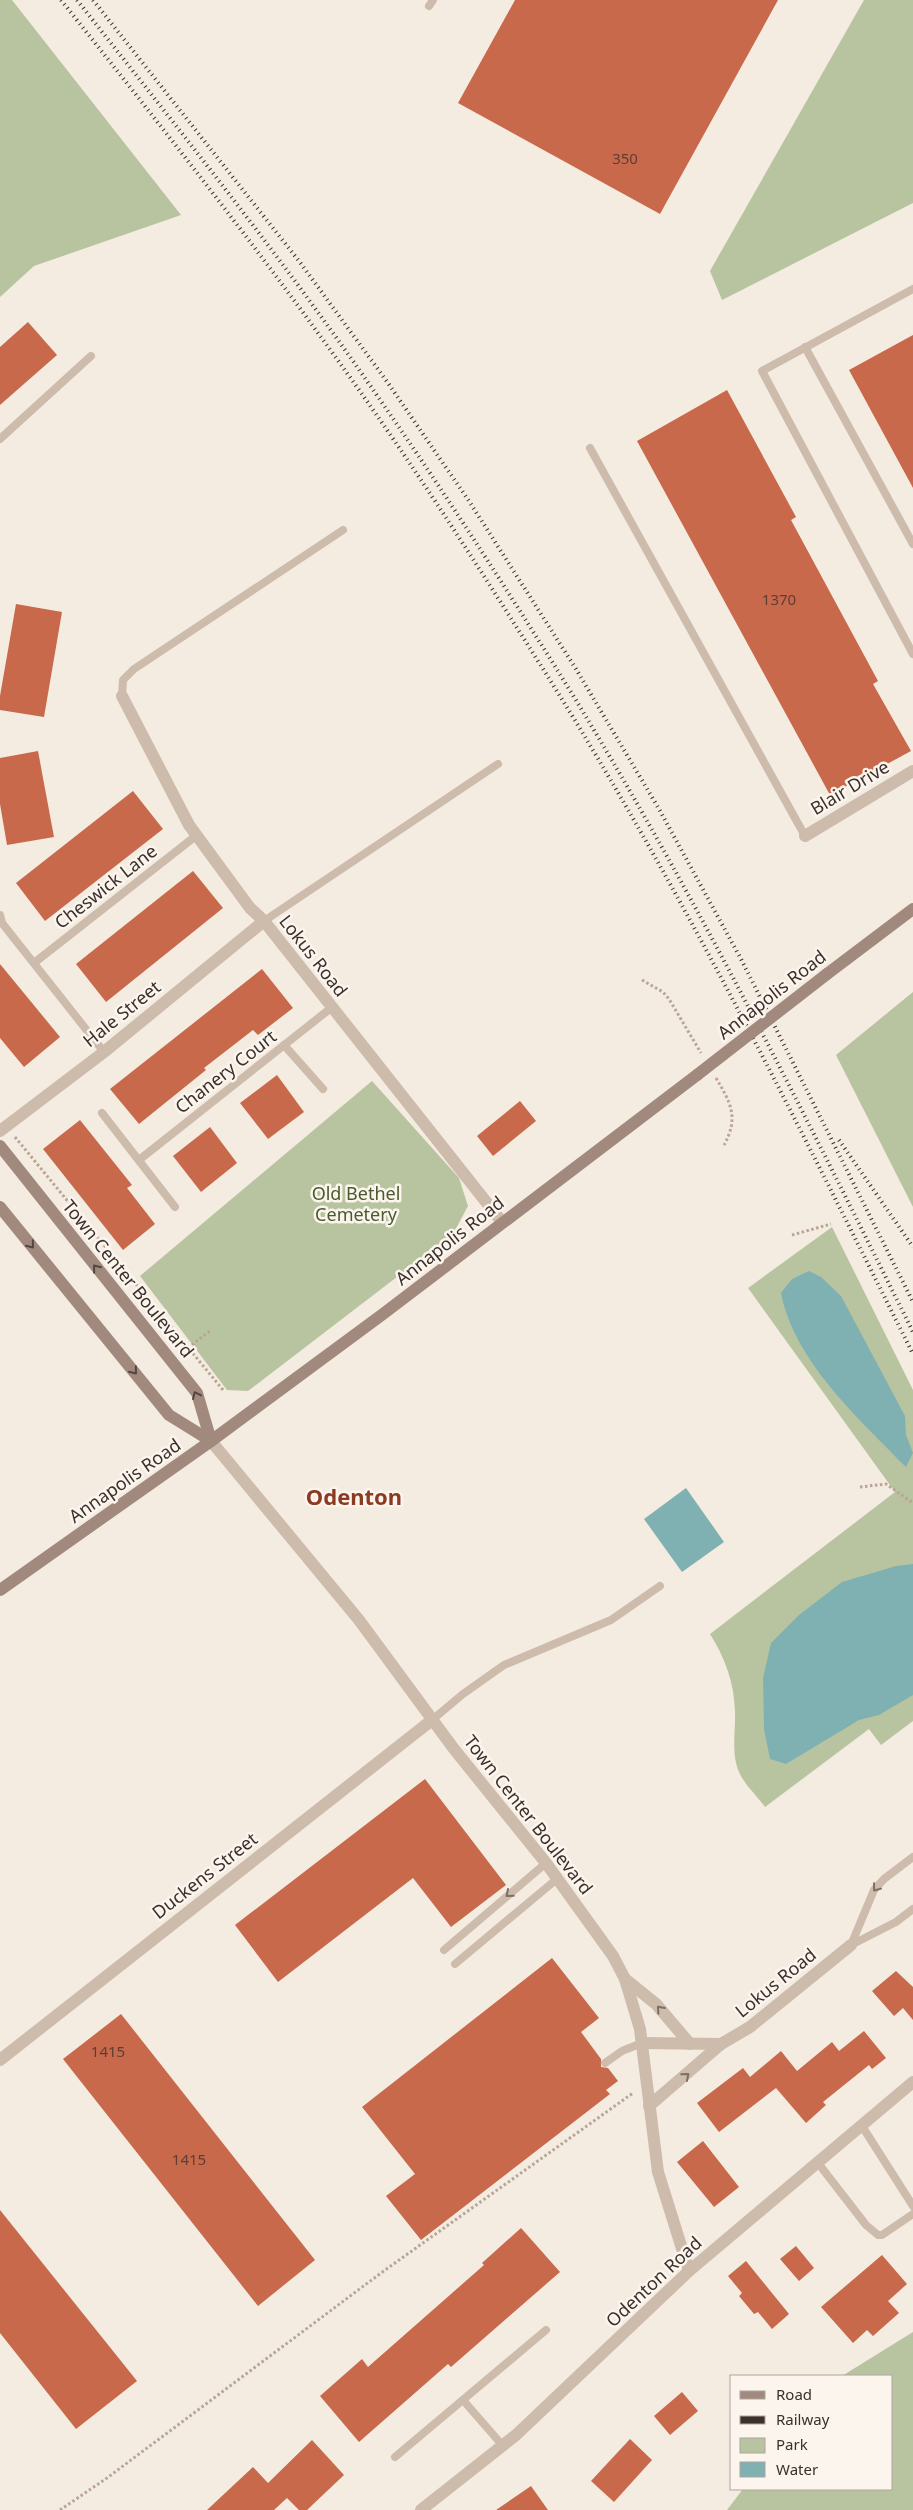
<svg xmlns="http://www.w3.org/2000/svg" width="913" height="2510" font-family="'Noto Sans',sans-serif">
	<rect width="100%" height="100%" fill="#f4ebe1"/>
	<g fill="#b8c4a0">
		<path d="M 0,0 L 12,0 L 181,215 L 34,266 L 0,297 Z"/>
		<path d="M 864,0 L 913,0 L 913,203 L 722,300 L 710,271 Z"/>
		<path d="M 913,992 L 913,1207 L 836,1055 Z"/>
		<path d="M 372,1081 L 459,1178 L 468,1206 L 453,1234 L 248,1391 L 227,1390 L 140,1276 Z"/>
		<path d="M 832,1227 L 913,1390 L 913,1721 L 881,1745 L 869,1729 L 765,1807 C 758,1797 747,1787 741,1776 C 730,1756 736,1732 735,1711 C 734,1682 725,1658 710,1634 L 895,1492 L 748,1288 Z"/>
		<path d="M 913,2332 L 913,2510 L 727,2510 L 743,2489 L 892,2489 L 892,2376 L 842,2376 Z"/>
	</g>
	<g fill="#7fb0b2">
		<path d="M 809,1271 L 821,1277 L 841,1296 L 905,1416 L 906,1435 L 913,1453 L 906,1467 C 859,1419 794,1361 781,1293 L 792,1279 Z"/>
		<path d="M 686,1488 L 724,1542 L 682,1572 L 644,1519 Z"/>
		<path d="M 913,1564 L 913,1695 L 879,1715 L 859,1720 L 786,1764 L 770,1759 L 764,1729 L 763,1678 L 771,1643 L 799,1615 L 842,1582 L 896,1566 Z"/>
	</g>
	<g fill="#c8694b">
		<path d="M 515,0 L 778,0 L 660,214 L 458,103 Z"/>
		<path d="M 28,322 L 57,355 L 0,405 L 0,347 Z"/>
		<path d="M 913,335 L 913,488 L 849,370 Z"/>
		<path d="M 727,390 L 796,517 L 791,520 L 878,681 L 873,684 L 911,751 L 830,795 L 637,441 Z"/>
		<path d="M 16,604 L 62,612 L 44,717 L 0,710 L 0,696 Z"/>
		<path d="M 38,751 L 54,837 L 7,845 L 0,804 L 0,758 Z"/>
		<path d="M 133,791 L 163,829 L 45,921 L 16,883 Z"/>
		<path d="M 193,871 L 223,908 L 106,1002 L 76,964 Z"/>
		<path d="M 0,964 L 60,1037 L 24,1067 L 0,1038 Z"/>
		<path d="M 262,969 L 293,1008 L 258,1035 L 253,1030 L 204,1068 L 206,1070 L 139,1124 L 110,1089 Z"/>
		<path d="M 277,1075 L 304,1112 L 268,1139 L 240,1103 Z"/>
		<path d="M 520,1101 L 536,1121 L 493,1156 L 477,1136 Z"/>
		<path d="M 80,1120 L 132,1185 L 127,1188 L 155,1224 L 123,1250 L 43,1149 Z"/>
		<path d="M 210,1127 L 237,1163 L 201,1192 L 173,1156 Z"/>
		<path d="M 425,1779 L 506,1885 L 451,1927 L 413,1878 L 278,1982 L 235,1925 Z"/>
		<path d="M 552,1958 L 599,2018 L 581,2032 L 601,2059 L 601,2067 L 608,2068 L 618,2081 L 606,2090 L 610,2094 L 421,2240 L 386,2196 L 415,2174 L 362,2107 Z"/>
		<path d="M 896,1971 L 913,1987 L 913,2020 L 903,2008 L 894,2016 L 872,1991 Z"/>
		<path d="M 121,2014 L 315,2260 L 258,2306 L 63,2059 Z"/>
		<path d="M 864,2031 L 886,2058 L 872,2069 L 869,2065 L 823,2102 L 826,2105 L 806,2123 L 776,2088 L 719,2132 L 697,2103 L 743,2068 L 750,2077 L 781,2051 L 797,2071 L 832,2042 L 839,2051 Z"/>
		<path d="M 703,2141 L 739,2187 L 714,2207 L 677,2162 Z"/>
		<path d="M 0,2210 L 137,2381 L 76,2429 L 0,2333 Z"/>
		<path d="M 521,2228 L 560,2272 L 451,2367 L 448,2364 L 359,2442 L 320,2396 L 362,2359 L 368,2367 L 484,2265 L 482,2263 Z"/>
		<path d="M 796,2246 L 814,2268 L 799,2281 L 780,2259 Z"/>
		<path d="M 882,2255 L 907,2284 L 888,2301 L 899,2313 L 873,2336 L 867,2330 L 853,2343 L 821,2307 Z"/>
		<path d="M 746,2261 L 789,2314 L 772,2329 L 758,2312 L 754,2314 L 739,2296 L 742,2293 L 728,2276 Z"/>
		<path d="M 682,2392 L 698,2411 L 670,2435 L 654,2416 Z"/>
		<path d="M 630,2439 L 652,2460 L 614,2502 L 591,2481 Z"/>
		<path d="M 312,2440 L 344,2475 L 307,2510 L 299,2510 L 287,2498 L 274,2510 L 207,2510 L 253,2467 L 268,2483 Z"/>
		<path d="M 531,2486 L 548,2510 L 496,2510 Z"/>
	</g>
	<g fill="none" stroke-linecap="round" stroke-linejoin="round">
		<g stroke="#b9a596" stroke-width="3" stroke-dasharray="2.5 2.5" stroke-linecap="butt">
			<path d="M 642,980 L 663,992 L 669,999 L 701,1053"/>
			<path d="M 716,1078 C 731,1103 739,1118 724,1145"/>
			<path d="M 15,1137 L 223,1390"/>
			<path d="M 792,1235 L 831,1224"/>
			<path d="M 188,1348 L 211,1330"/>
			<path d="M 860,1487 L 886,1484 L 913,1503"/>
			<path d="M 60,2510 L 107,2478 L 381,2273 L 633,2093"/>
		</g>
		<g stroke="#cdbbac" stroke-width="8">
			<path d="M 429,6 L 433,0"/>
			<path d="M 913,289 L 762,371 L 913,654"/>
			<path d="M 805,347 L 913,544"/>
			<path d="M 0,439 L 91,356"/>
			<path d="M 590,448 L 805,836"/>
			<path d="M 122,696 L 123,680 L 134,669 L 343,530"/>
			<path d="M 0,915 L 2,923 L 104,1052"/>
			<path d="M 264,921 L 498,764"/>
			<path d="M 34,963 L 197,835"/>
			<path d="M 284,1045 L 323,1089"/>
			<path d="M 102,1113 L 175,1207"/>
			<path d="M 139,1160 L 331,1008"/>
			<path d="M 432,1720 L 463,1694 L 504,1665 L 611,1620 L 660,1586"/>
			<path d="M 851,1945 L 874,1890 L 884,1879 L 913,1857"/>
			<path d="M 851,1945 L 896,1922 L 913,1909"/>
			<path d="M 444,1950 L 546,1863"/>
			<path d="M 455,1964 L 558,1878"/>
			<path d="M 605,2063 L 622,2051 L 642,2043"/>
			<path d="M 862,2126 L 913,2206"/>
			<path d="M 818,2163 L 866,2225 L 878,2235 L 882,2235 L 913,2214"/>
			<path d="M 463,2400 L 503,2446"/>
			<path d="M 395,2457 L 546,2330"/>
		</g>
		<g stroke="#cdbbac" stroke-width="12">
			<path d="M 122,696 L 189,825 L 250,908 L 264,921 L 502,1222"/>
			<path d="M 805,836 L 913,771"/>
			<path d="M 0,1131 L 104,1052 L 264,921"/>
			<path d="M 211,1441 L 359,1620 L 454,1749 L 546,1863 L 613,1956 L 625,1979 L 640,2029 L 658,2172 L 689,2271"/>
			<path d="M 625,1979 L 656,2004 L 690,2044"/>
			<path d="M 642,2043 L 721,2044 L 750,2027 L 851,1945"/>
			<path d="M 0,2060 L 432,1720"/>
			<path d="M 649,2106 L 721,2044"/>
			<path d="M 421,2510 L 516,2435 L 689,2271 L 913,2082"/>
		</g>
		<g stroke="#a18a7d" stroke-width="12">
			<path d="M 827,974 L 913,909"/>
			<path d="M 0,1146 L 197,1393 L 211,1441"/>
			<path d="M 0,1207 L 169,1415 L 211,1441"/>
			<path d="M 0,1590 L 211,1441 L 383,1314 L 697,1075"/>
		</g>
		<g stroke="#3b302b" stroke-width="4" stroke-dasharray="1 4" stroke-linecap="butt">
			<path d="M 61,0 C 165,131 268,261 364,397 C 429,489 490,585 550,680 C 686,897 799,1126 913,1354"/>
			<path d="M 77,0 C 147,89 218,178 286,269 C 384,400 474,537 561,676 C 692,887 802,1109 913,1332"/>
			<path d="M 93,0 L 299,261 L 388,383 L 469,501 L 576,669 L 659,809 L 741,959 L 913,1302"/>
			<path d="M 839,1140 L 913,1247"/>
		</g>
		<path stroke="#a18a7d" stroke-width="12" d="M 697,1075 L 827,974"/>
	</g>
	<defs><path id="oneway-chevron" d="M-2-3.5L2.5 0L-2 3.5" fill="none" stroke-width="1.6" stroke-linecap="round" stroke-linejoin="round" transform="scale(1.25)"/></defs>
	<g stroke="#544640">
		<use href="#oneway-chevron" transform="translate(31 1245) rotate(51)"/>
		<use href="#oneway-chevron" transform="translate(96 1268) rotate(-129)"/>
		<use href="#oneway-chevron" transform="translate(134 1371) rotate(51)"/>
		<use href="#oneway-chevron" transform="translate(196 1395) rotate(-115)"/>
	</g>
	<g stroke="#7d6f65">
		<use href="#oneway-chevron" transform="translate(876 1888) rotate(127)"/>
		<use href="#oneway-chevron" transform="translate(509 1894) rotate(139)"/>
		<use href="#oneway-chevron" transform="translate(660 2009) rotate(-132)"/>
		<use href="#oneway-chevron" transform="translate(686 2076) rotate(-40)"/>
	</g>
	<g text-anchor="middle" stroke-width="5" stroke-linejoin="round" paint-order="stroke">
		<g font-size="15" fill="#5e3e33">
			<text x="625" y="164">350</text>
			<text x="779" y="605">1370</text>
			<text x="108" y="2057">1415</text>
			<text x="189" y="2165">1415</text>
		</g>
		<g font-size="18" fill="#3b302b" stroke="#fbf5ee">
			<text transform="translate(850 788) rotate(-31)" y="6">Blair Drive</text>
			<text transform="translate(106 887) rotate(-38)" y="6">Cheswick Lane</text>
			<text transform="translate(313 956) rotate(52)" y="6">Lokus Road</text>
			<text transform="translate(772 995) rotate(-38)" y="6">Annapolis Road</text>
			<text transform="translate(122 1014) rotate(-39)" y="6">Hale Street</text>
			<text transform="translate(226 1072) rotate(-38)" y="6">Chanery Court</text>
			<text transform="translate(450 1241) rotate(-38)" y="6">Annapolis Road</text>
			<text transform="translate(128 1279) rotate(51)" y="6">Town Center Boulevard</text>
			<text transform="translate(125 1481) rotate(-35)" y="6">Annapolis Road</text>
			<text transform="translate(528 1815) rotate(52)" y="6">Town Center Boulevard</text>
			<text transform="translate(205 1876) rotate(-38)" y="6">Duckens Street</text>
			<text transform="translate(776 1983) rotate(-39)" y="6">Lokus Road</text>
			<text transform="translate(654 2282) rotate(-43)" y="6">Odenton Road</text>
		</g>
		<g font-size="18" fill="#4a5a2e" stroke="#fbf5ee">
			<text x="356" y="1200">Old Bethel<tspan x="356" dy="21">Cemetery</tspan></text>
		</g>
		<g font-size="22" font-weight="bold" fill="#8c3b22" stroke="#fbf5ee">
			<text x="354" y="1505">Odenton</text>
		</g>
	</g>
	<rect x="730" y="2375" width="162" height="115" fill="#fbf5ee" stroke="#aea6a0"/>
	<rect x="740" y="2391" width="25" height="8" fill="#a18a7d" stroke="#aea6a0"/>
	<text x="776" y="2400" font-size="15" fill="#3b302b">Road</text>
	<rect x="740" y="2416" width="25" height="8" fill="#3b302b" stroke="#aea6a0"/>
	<text x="776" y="2425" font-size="15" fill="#3b302b">Railway</text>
	<rect x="740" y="2438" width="25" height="15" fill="#b8c4a0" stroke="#aea6a0"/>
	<text x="776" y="2450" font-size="15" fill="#3b302b">Park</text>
	<rect x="740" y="2462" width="25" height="15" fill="#7fb0b2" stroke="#aea6a0"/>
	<text x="776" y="2475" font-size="15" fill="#3b302b">Water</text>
</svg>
